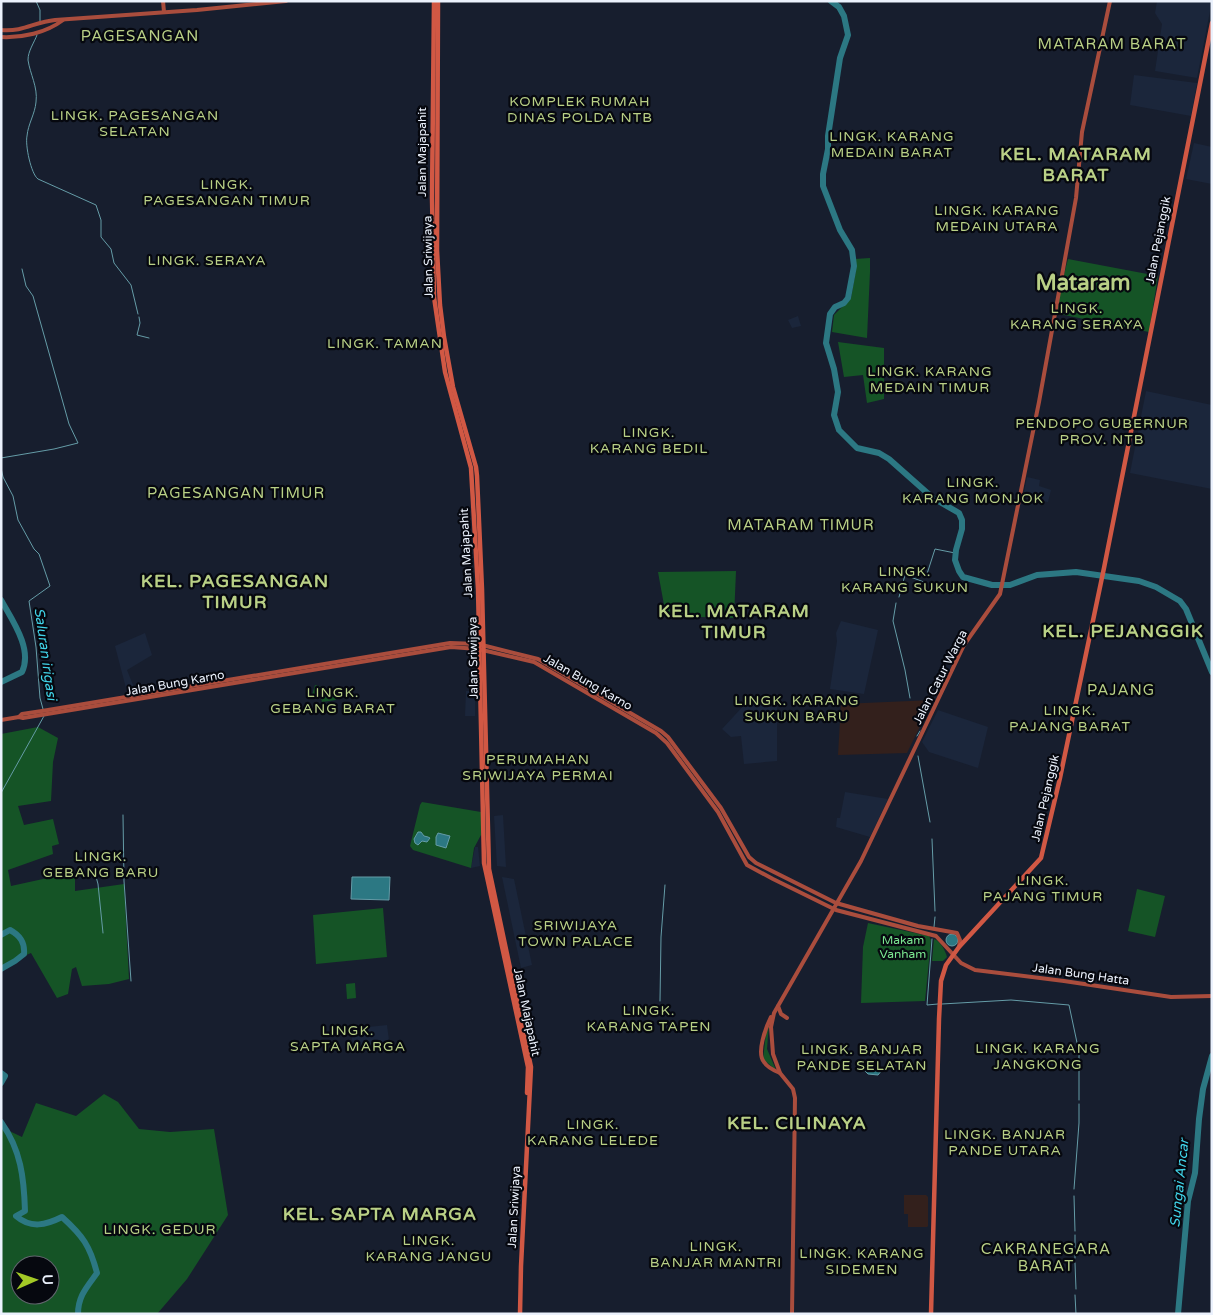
<svg xmlns="http://www.w3.org/2000/svg" width="1213" height="1315" font-family="'Varela Round',sans-serif">
	<rect width="100%" height="100%" fill="#171e2e"/>
	<g fill="#1b263b">
		<path d="M 1157,1 L 1212,1 L 1197,78 L 1155,71 L 1162,24 L 1155,13 Z"/>
		<path d="M 1134,75 L 1197,83 L 1191,116 L 1130,105 Z"/>
		<path d="M 1194,143 L 1212,147 L 1212,184 L 1186,179 Z"/>
		<path d="M 798,316 L 801,326 L 792,328 L 788,320 Z"/>
		<path d="M 1146,391 L 1212,405 L 1212,489 L 1130,473 Z"/>
		<path d="M 1027,477 L 1040,480 L 1039,486 L 1051,490 L 1048,502 L 1023,497 Z"/>
		<path d="M 841,621 L 878,630 L 864,694 L 830,689 L 837,641 L 836,633 Z"/>
		<path d="M 145,633 L 152,655 L 127,670 L 135,690 L 127,692 L 115,646 Z"/>
		<path d="M 466,691 L 475,691 L 475,716 L 465,716 Z"/>
		<path d="M 747,702 L 770,703 L 770,707 L 777,707 L 777,761 L 744,764 L 741,736 L 731,737 L 722,729 Z"/>
		<path d="M 938,710 L 988,727 L 978,768 L 929,752 L 922,742 Z"/>
		<path d="M 845,792 L 888,799 L 870,837 L 836,827 L 837,818 L 840,818 Z"/>
		<path d="M 503,815 L 506,867 L 497,866 L 494,816 Z"/>
		<path d="M 475,847 L 478,847 L 480,866 L 471,868 Z"/>
		<path d="M 502,877 L 514,879 L 532,965 L 521,968 Z"/>
		<path d="M 387,1025 L 390,1048 L 357,1052 L 354,1050 L 350,1029 Z"/>
	</g>
	<g fill="#33201c">
		<path d="M 933,700 L 907,753 L 838,755 L 841,704 Z"/>
		<path d="M 904,1195 L 926,1195 L 928,1197 L 928,1226 L 927,1227 L 908,1227 L 908,1214 L 904,1214 Z"/>
	</g>
	<g fill="#155426" fill-rule="evenodd">
		<path d="M 870,258 L 870,272 L 867,338 L 832,332 L 834,315 L 851,298 L 856,270 L 855,259 Z"/>
		<path d="M 1068,259 L 1158,276 L 1149,332 L 1054,313 Z"/>
		<path d="M 838,342 L 884,348 L 884,399 L 867,403 L 863,375 L 844,377 Z"/>
		<path d="M 736,571 L 734,618 L 666,616 L 658,572 Z"/>
		<path d="M 315,685 L 331,690 L 336,700 L 322,702 L 320,694 L 312,695 Z"/>
		<path d="M 38,727 L 58,738 L 53,762 L 51,801 L 18,806 L 24,825 L 53,819 L 59,844 L 52,846 L 53,854 L 8,870 L 11,886 L 75,872 L 75,891 L 124,884 L 129,979 L 109,984 L 82,986 L 76,967 L 72,969 L 68,994 L 57,998 L 31,953 L 1,966 L 1,734 Z"/>
		<path d="M 422,802 L 481,812 L 481,835 L 474,848 L 471,868 L 413,850 L 410,846 L 420,805 Z"/>
		<path d="M 1137,889 L 1165,896 L 1155,937 L 1128,931 Z"/>
		<path d="M 383,908 L 387,957 L 316,964 L 313,915 Z"/>
		<path d="M 868,923 L 929,936 L 931,940 L 925,1001 L 861,1003 L 863,947 Z"/>
		<path d="M 934,939 C 941,942 945,950 947,957 L 943,961 L 932,961 Z"/>
		<path d="M 355,983 L 356,998 L 347,999 L 346,984 Z"/>
		<path d="M 769,1024 L 767,1049 L 776,1070 L 763,1059 L 766,1033 Z"/>
		<path d="M 104,1094 L 118,1102 L 139,1129 L 170,1132 L 214,1129 L 228,1215 L 187,1279 L 157,1314 L 1,1314 L 1,1127 L 22,1137 L 36,1103 L 76,1116 ZM 20,1265 L 50,1265 L 50,1295 L 20,1295 Z"/>
	</g>
	<g fill="#2c7883" stroke="#659ca7">
		<path d="M 418,832 L 421,832 L 424,836 L 428,837 L 430,838 L 427,842 L 422,841 L 418,845 L 415,843 L 414,839 Z"/>
		<path d="M 438,833 L 450,836 L 446,848 L 436,845 L 436,837 Z"/>
		<path d="M 352,877 L 390,877 L 389,900 L 351,899 Z"/>
		<circle cx="952" cy="940" r="6"/>
		<path d="M 868,1067 L 872,1068 L 874,1070 L 880,1068 L 882,1070 L 878,1075 L 868,1074 L 864,1070 Z"/>
	</g>
	<g fill="none" stroke-linecap="round" stroke-linejoin="round">
		<g stroke="#659ca7" stroke-width="1">
			<path d="M 36,1 L 40,10 L 40,21"/>
			<path d="M 37,35 C 34,43 28,51 28,60 C 30,74 38,87 36,102 C 35,114 28,124 27,136 C 25,145 31,174 38,179 L 96,205 L 101,220 L 101,237 L 111,249 L 114,263 L 131,285 L 138,314"/>
			<path d="M 139,317 L 140,323 L 137,335 L 149,338"/>
			<path d="M 1,458 L 54,449 L 78,443 L 69,424 L 33,296 L 26,286 L 22,269"/>
			<path d="M 1,468 L 3,477 L 13,496 L 18,520 L 34,549 L 39,554 L 50,586 L 29,601 L 36,647 L 40,698 L 43,709"/>
			<path d="M 926,577 L 935,549 L 955,553"/>
			<path d="M 899,597 L 905,575 L 924,582"/>
			<path d="M 896,603 L 893,621 L 905,670 L 910,698"/>
			<path d="M 917,736 L 920,731"/>
			<path d="M 918,756 L 930,822"/>
			<path d="M 1,793 L 44,716"/>
			<path d="M 123,815 L 124,881 L 131,981"/>
			<path d="M 932,839 L 935,911"/>
			<path d="M 95,873 L 98,884 L 103,933"/>
			<path d="M 934,927 L 935,917"/>
			<path d="M 932,939 L 927,1005 L 938,1004"/>
			<path d="M 660,1001 L 661,937 L 665,885"/>
			<path d="M 942,1004 L 1011,1000 L 1069,1005 L 1079,1052 L 1079,1100"/>
			<path d="M 1074,1189 L 1079,1123 L 1079,1104"/>
			<path d="M 1074,1196 L 1075,1231"/>
			<path d="M 1075,1235 L 1075,1258"/>
			<path d="M 1075,1263 L 1076,1289"/>
			<path d="M 1075,1295 L 1076,1314"/>
		</g>
		<g stroke="#2c7883" stroke-width="6">
			<path d="M 831,1 L 839,7 L 844,16 L 848,35 L 840,58 L 828,136 L 828,149 L 823,174 L 823,186 L 840,230 L 852,250 L 854,266 L 848,298 L 844,303 L 835,307 L 830,314 L 826,343 L 834,369 L 838,392 L 834,415 L 839,430 L 857,448 L 879,453 L 889,459 L 933,498 L 959,513 L 962,520 L 962,529 L 956,550 L 955,560 L 959,571 L 963,577 L 992,585 L 1010,585 L 1037,575 L 1076,572 L 1139,581 L 1156,587 L 1180,601 L 1186,609 L 1212,672"/>
			<path d="M 1,600 C 12,620 33,649 22,672 L 1,682"/>
			<path d="M 1,935 L 10,930 C 21,936 25,943 24,954 L 15,961 L 1,969"/>
			<path d="M 1,1073 L 5,1076 L 1,1083"/>
			<path d="M 1,1122 C 21,1150 24,1178 25,1211 L 16,1216 C 31,1229 46,1225 62,1217 C 83,1236 90,1246 97,1273 C 87,1287 78,1296 78,1314"/>
			<path d="M 1178,1314 L 1188,1201 L 1195,1173 L 1199,1119 L 1203,1089 L 1212,1056"/>
		</g>
		<g stroke="#aa4d3d" stroke-width="4">
			<path d="M 163,1 L 164,12"/>
			<path d="M 1,30 C 24,32 34,22 55,20 L 197,10 L 286,1"/>
			<path d="M 1,37 C 22,38 46,33 63,20"/>
			<path d="M 19,717 L 22,714 L 42,711 L 450,643 L 478,644 L 538,659 L 661,731 L 668,737 L 721,808 L 749,857 L 756,863 L 836,903 L 918,926 L 957,933 L 960,940 L 959,947"/>
			<path d="M 1,720 L 19,717 L 23,718 L 451,647 L 478,649 L 534,662 L 656,733 L 667,743 L 718,812 L 747,865 L 773,879 L 836,910 L 936,936 L 961,963 L 975,970 L 1064,981 L 1171,997 L 1212,996"/>
			<path d="M 778,1006 L 781,1014 L 787,1018"/>
			<path d="M 771,1017 C 766,1027 756,1053 764,1062 C 767,1067 775,1071 780,1073"/>
			<path d="M 792,1314 L 795,1098 L 793,1089 L 780,1073 L 773,1054 L 771,1027 L 774,1013 L 861,861 L 964,645 L 1000,594 L 1039,402 L 1076,198 L 1082,132 L 1110,1"/>
		</g>
		<g stroke="#d15844" stroke-width="4.5">
			<path d="M 434,1 L 432,198 L 434,297 L 445,372 L 471,468 L 478,589 L 484,863 L 528,1067 L 527,1093"/>
			<path d="M 438,1 L 437,250 L 440,305 L 444,337 L 453,387 L 476,467 L 477,476 L 482,589 L 489,869 L 531,1067 L 521,1266 L 520,1314"/>
			<path d="M 931,1314 L 939,1019 L 941,981 L 946,965 L 959,947 L 1041,858 L 1060,778 L 1104,568 L 1212,23"/>
		</g>
	</g>
	<g text-anchor="middle" stroke-width="4.5" stroke-linejoin="round" paint-order="stroke">
		<g font-size="12" fill="#ebf1fc" stroke="#06080f">
			<text transform="translate(422 152) rotate(-90)" y="4">Jalan Majapahit</text>
			<text transform="translate(1158 240) rotate(-79)" y="4">Jalan Pejanggik</text>
			<text transform="translate(428 257) rotate(-91)" y="4">Jalan Sriwijaya</text>
			<text transform="translate(466 553) rotate(-93)" y="4">Jalan Majapahit</text>
			<text transform="translate(473 658) rotate(-91)" y="4">Jalan Sriwijaya</text>
			<text transform="translate(940 677) rotate(-63)" y="4">Jalan Catur Warga</text>
			<text transform="translate(588 682) rotate(30)" y="4">Jalan Bung Karno</text>
			<text transform="translate(175 683) rotate(-10)" y="4">Jalan Bung Karno</text>
			<text transform="translate(1045 798) rotate(-77)" y="4">Jalan Pejanggik</text>
			<text transform="translate(1081 974) rotate(8)" y="4">Jalan Bung Hatta</text>
			<text transform="translate(527 1012) rotate(78)" y="4">Jalan Majapahit</text>
			<text transform="translate(514 1207) rotate(-87)" y="4">Jalan Sriwijaya</text>
		</g>
		<g font-size="12" fill="#7be690" stroke="#06080f">
			<text x="903" y="944">Makam<tspan x="903" dy="14">Vanham</tspan></text>
		</g>
		<g font-size="14" letter-spacing="1" fill="#b9d086" stroke="#06080f">
			<text x="580" y="106">KOMPLEK RUMAH<tspan x="580" dy="16">DINAS POLDA NTB</tspan></text>
			<text x="135" y="120">LINGK. PAGESANGAN<tspan x="135" dy="16">SELATAN</tspan></text>
			<text x="892" y="141">LINGK. KARANG<tspan x="892" dy="16">MEDAIN BARAT</tspan></text>
			<text x="227" y="189">LINGK.<tspan x="227" dy="16">PAGESANGAN TIMUR</tspan></text>
			<text x="997" y="215">LINGK. KARANG<tspan x="997" dy="16">MEDAIN UTARA</tspan></text>
			<text x="207" y="265">LINGK. SERAYA</text>
			<text x="1077" y="313">LINGK.<tspan x="1077" dy="16">KARANG SERAYA</tspan></text>
			<text x="385" y="348">LINGK. TAMAN</text>
			<text x="930" y="376">LINGK. KARANG<tspan x="930" dy="16">MEDAIN TIMUR</tspan></text>
			<text x="1102" y="428">PENDOPO GUBERNUR<tspan x="1102" dy="16">PROV. NTB</tspan></text>
			<text x="649" y="437">LINGK.<tspan x="649" dy="16">KARANG BEDIL</tspan></text>
			<text x="973" y="487">LINGK.<tspan x="973" dy="16">KARANG MONJOK</tspan></text>
			<text x="905" y="576">LINGK.<tspan x="905" dy="16">KARANG SUKUN</tspan></text>
			<text x="333" y="697">LINGK.<tspan x="333" dy="16">GEBANG BARAT</tspan></text>
			<text x="797" y="705">LINGK. KARANG<tspan x="797" dy="16">SUKUN BARU</tspan></text>
			<text x="1070" y="715">LINGK.<tspan x="1070" dy="16">PAJANG BARAT</tspan></text>
			<text x="538" y="764">PERUMAHAN<tspan x="538" dy="16">SRIWIJAYA PERMAI</tspan></text>
			<text x="101" y="861">LINGK.<tspan x="101" dy="16">GEBANG BARU</tspan></text>
			<text x="1043" y="885">LINGK.<tspan x="1043" dy="16">PAJANG TIMUR</tspan></text>
			<text x="576" y="930">SRIWIJAYA<tspan x="576" dy="16">TOWN PALACE</tspan></text>
			<text x="649" y="1015">LINGK.<tspan x="649" dy="16">KARANG TAPEN</tspan></text>
			<text x="348" y="1035">LINGK.<tspan x="348" dy="16">SAPTA MARGA</tspan></text>
			<text x="1038" y="1053">LINGK. KARANG<tspan x="1038" dy="16">JANGKONG</tspan></text>
			<text x="862" y="1054">LINGK. BANJAR<tspan x="862" dy="16">PANDE SELATAN</tspan></text>
			<text x="593" y="1129">LINGK.<tspan x="593" dy="16">KARANG LELEDE</tspan></text>
			<text x="1005" y="1139">LINGK. BANJAR<tspan x="1005" dy="16">PANDE UTARA</tspan></text>
			<text x="160" y="1234">LINGK. GEDUR</text>
			<text x="429" y="1245">LINGK.<tspan x="429" dy="16">KARANG JANGU</tspan></text>
			<text x="716" y="1251">LINGK.<tspan x="716" dy="16">BANJAR MANTRI</tspan></text>
			<text x="862" y="1258">LINGK. KARANG<tspan x="862" dy="16">SIDEMEN</tspan></text>
		</g>
		<g font-size="14" font-style="italic" fill="#41d5ea" stroke="#06080f">
			<text transform="translate(46 654) rotate(82)" y="5">Saluran irigasi</text>
			<text transform="translate(1179 1183) rotate(-84)" y="5">Sungai Ancar</text>
		</g>
		<g font-size="15" letter-spacing="1" fill="#b9d086" stroke="#06080f">
			<text x="140" y="41">PAGESANGAN</text>
			<text x="1112" y="49">MATARAM BARAT</text>
			<text x="236" y="498">PAGESANGAN TIMUR</text>
			<text x="801" y="530">MATARAM TIMUR</text>
			<text x="1121" y="695">PAJANG</text>
			<text x="1046" y="1254">CAKRANEGARA<tspan x="1046" dy="17">BARAT</tspan></text>
		</g>
		<g font-size="18" font-weight="bold" letter-spacing="1" fill="#b9d086" stroke="#06080f">
			<text x="1076" y="160">KEL. MATARAM<tspan x="1076" dy="21">BARAT</tspan></text>
			<text x="235" y="587">KEL. PAGESANGAN<tspan x="235" dy="21">TIMUR</tspan></text>
			<text x="734" y="617">KEL. MATARAM<tspan x="734" dy="21">TIMUR</tspan></text>
			<text x="1123" y="637">KEL. PEJANGGIK</text>
			<text x="797" y="1129">KEL. CILINAYA</text>
			<text x="380" y="1220">KEL. SAPTA MARGA</text>
		</g>
		<g font-size="22" font-weight="bold" fill="#b9d086" stroke="#06080f">
			<text x="1083" y="290">Mataram</text>
		</g>
	</g>
	<rect width="1213" height="1315" fill="none" stroke="#ebf1fc" stroke-width="5"/>
	<g transform="translate(35 1280) rotate(88)"><circle r="24" fill="#06080f" stroke="#62656e"/>
	<path d="M0-4L9 19L0 12L-9 19Z" fill="#a3c926"/>
	<text y="-8" font-size="14" font-weight="bold" text-anchor="middle" fill="#ebf1fc">U</text>
	</g>
</svg>
